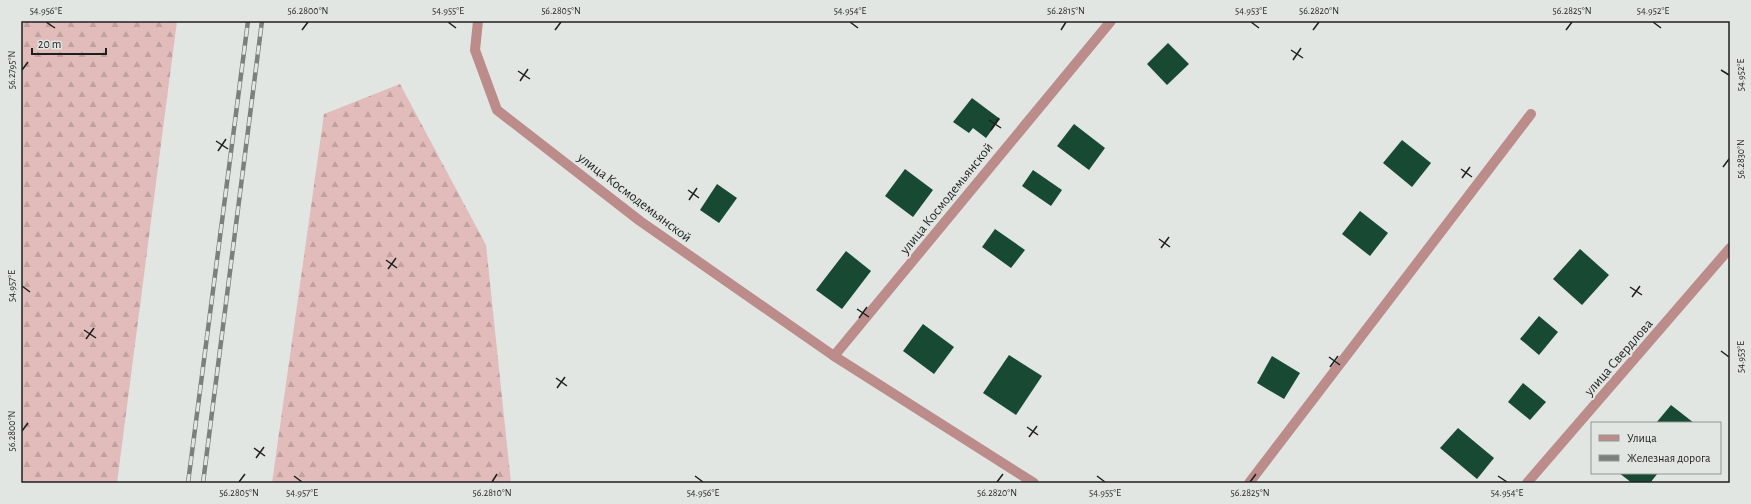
<svg xmlns="http://www.w3.org/2000/svg" width="1751" height="504" font-family="'Alegreya Sans',sans-serif">
	<defs>
		<pattern id="forest-firs" width="22" height="20" patternUnits="userSpaceOnUse"><rect width="22" height="20" fill="#e1bcba"/><path d="M5 1l3.5 6h-7zM16 11l3.5 6h-7z" fill="#c1a19f"/></pattern>
	</defs>
	<rect width="100%" height="100%" fill="#e1e6e3"/>
	<g fill="url(#forest-firs)">
		<path d="M 27,21 L 177,21 L 117,483 L 21,483 L 21,24 Z"/>
		<path d="M 400,84 L 486,245 L 511,483 L 272,483 L 324,114 Z"/>
	</g>
	<g fill="#184932">
		<path d="M 1168,43 L 1189,64 L 1167,85 L 1147,64 Z"/>
		<path d="M 972,98 L 1000,119 L 986,138 L 973,128 L 969,133 L 953,122 Z"/>
		<path d="M 1074,124 L 1105,148 L 1089,170 L 1057,146 Z"/>
		<path d="M 1402,140 L 1431,163 L 1412,187 L 1383,163 Z"/>
		<path d="M 905,169 L 933,190 L 913,217 L 885,196 Z"/>
		<path d="M 1033,170 L 1062,190 L 1051,206 L 1022,186 Z"/>
		<path d="M 717,184 L 737,198 L 719,223 L 700,210 Z"/>
		<path d="M 1360,211 L 1388,233 L 1370,256 L 1342,234 Z"/>
		<path d="M 995,229 L 1025,250 L 1011,268 L 982,247 Z"/>
		<path d="M 1580,249 L 1609,275 L 1582,305 L 1553,279 Z"/>
		<path d="M 846,251 L 871,271 L 842,309 L 816,290 Z"/>
		<path d="M 1539,316 L 1558,332 L 1539,355 L 1520,339 Z"/>
		<path d="M 923,324 L 954,347 L 934,374 L 903,351 Z"/>
		<path d="M 1009,355 L 1042,376 L 1016,415 L 983,393 Z"/>
		<path d="M 1272,356 L 1300,373 L 1284,399 L 1257,383 Z"/>
		<path d="M 1523,383 L 1546,402 L 1530,420 L 1508,402 Z"/>
		<path d="M 1671,405 L 1694,423 L 1656,423 Z"/>
		<path d="M 1458,428 L 1494,458 L 1477,479 L 1440,448 Z"/>
		<path d="M 1619,473 L 1658,473 L 1650,483 L 1632,483 Z"/>
	</g>
	<g fill="none" stroke-linecap="round" stroke-linejoin="round">
		<g stroke="#bb8c8a" stroke-width="10">
			<path d="M 478,21 L 475,50 L 497,110 L 640,221 L 834,356 L 1034,483"/>
			<path d="M 834,356 L 1111,21"/>
			<path d="M 1249,483 L 1531,114"/>
			<path d="M 1527,483 L 1730,248"/>
		</g>
		<defs>
			<g id="rail">
				<path d="M 188,483 L 248,21"/>
				<path d="M 203,483 L 262,21"/>
			</g>
		</defs>
		<use href="#rail" stroke="#7b7f7d" stroke-width="4.5"/>
		<use href="#rail" stroke="#e1e6e3" stroke-width="3" stroke-dasharray="9" stroke-linecap="butt"/>
	</g>
	<path fill="none" stroke="#1e201f" stroke-width="1.5" d="M 46,22 L 55,28M 448,22 L 456,28M 850,22 L 858,28M 1251,22 L 1259,28M 1653,22 L 1661,28M 302,30 L 308,22M 555,30 L 561,22M 1061,30 L 1066,22M 1313,30 L 1319,22M 1566,30 L 1572,22M 1291,50 L 1303,58M 1293,60 L 1301,48M 22,70 L 28,62M 1721,70 L 1729,75M 518,71 L 530,79M 520,81 L 528,69M 989,120 L 1001,128M 991,130 L 999,118M 216,141 L 228,149M 218,151 L 226,139M 1723,167 L 1729,159M 1461,169 L 1472,177M 1462,178 L 1470,167M 688,190 L 699,198M 689,200 L 697,188M 1159,239 L 1170,247M 1161,248 L 1169,237M 386,260 L 397,268M 388,269 L 396,258M 22,286 L 30,292M 1630,287 L 1642,295M 1632,297 L 1640,286M 857,309 L 869,317M 859,318 L 867,307M 84,330 L 96,338M 86,339 L 94,328M 1721,351 L 1729,357M 1329,357 L 1340,365M 1330,367 L 1338,356M 556,378 L 567,386M 557,388 L 565,377M 1027,427 L 1038,435M 22,431 L 28,423M 1029,437 L 1037,426M 254,448 L 265,456M 256,458 L 264,447M 294,476 L 302,482M 695,476 L 703,482M 1097,476 L 1105,482M 1498,476 L 1507,482M 239,482 L 245,474M 492,482 L 497,474M 997,482 L 1003,474M 1250,482 L 1256,474"/>
	<g text-anchor="middle" stroke-width="4" stroke-linejoin="round" paint-order="stroke">
		<g font-size="14" fill="#1e201f" stroke="#e1e6e3">
			<text transform="translate(635 197) rotate(37)" y="5">улица Космодемьянской</text>
			<text transform="translate(946 198) rotate(-51)" y="5">улица Космодемьянской</text>
			<text transform="translate(1618 357) rotate(-49)" y="5">улица Свердлова</text>
		</g>
	</g>
	<rect width="1751" height="504" fill="none" stroke="#e1e6e3" stroke-width="44"/>
	<rect x="1591" y="422" width="130" height="52" fill="#e1e6e3" stroke="#939795"/>
	<rect x="1599" y="435" width="20" height="6" fill="#bb8c8a" stroke="#939795"/>
	<text x="1627" y="442" font-size="12" fill="#1e201f">Улица</text>
	<rect x="1599" y="455" width="20" height="6" fill="#7b7f7d" stroke="#939795"/>
	<text x="1627" y="462" font-size="12" fill="#1e201f">Железная дорога</text>
	<path d="M32 48v6h74v-6" fill="none" stroke="#1e201f" stroke-width="2"/>
	<text x="38" y="48" font-size="12" fill="#1e201f" stroke="#e1e6e3" stroke-width="3" paint-order="stroke">20 m</text>
	<rect x="22" y="22" width="1707" height="460" fill="none" stroke="#1e201f" stroke-width="1.5"/>
	<g font-size="10" text-anchor="middle" fill="#1e201f">
		<text x="46" y="14">54.956°E</text>
		<text x="308" y="14">56.2800°N</text>
		<text x="448" y="14">54.955°E</text>
		<text x="561" y="14">56.2805°N</text>
		<text x="850" y="14">54.954°E</text>
		<text x="1066" y="14">56.2815°N</text>
		<text x="1251" y="14">54.953°E</text>
		<text x="1319" y="14">56.2820°N</text>
		<text x="1572" y="14">56.2825°N</text>
		<text x="1653" y="14">54.952°E</text>
		<text transform="translate(11 70) rotate(-90)" y="4">56.2795°N</text>
		<text transform="translate(1740 75) rotate(-90)" y="4">54.952°E</text>
		<text transform="translate(1740 159) rotate(-90)" y="4">56.2830°N</text>
		<text transform="translate(11 286) rotate(-90)" y="4">54.957°E</text>
		<text transform="translate(1740 357) rotate(-90)" y="4">54.953°E</text>
		<text transform="translate(11 431) rotate(-90)" y="4">56.2800°N</text>
		<text x="239" y="496">56.2805°N</text>
		<text x="302" y="496">54.957°E</text>
		<text x="492" y="496">56.2810°N</text>
		<text x="703" y="496">54.956°E</text>
		<text x="997" y="496">56.2820°N</text>
		<text x="1105" y="496">54.955°E</text>
		<text x="1250" y="496">56.2825°N</text>
		<text x="1507" y="496">54.954°E</text>
	</g>
</svg>
